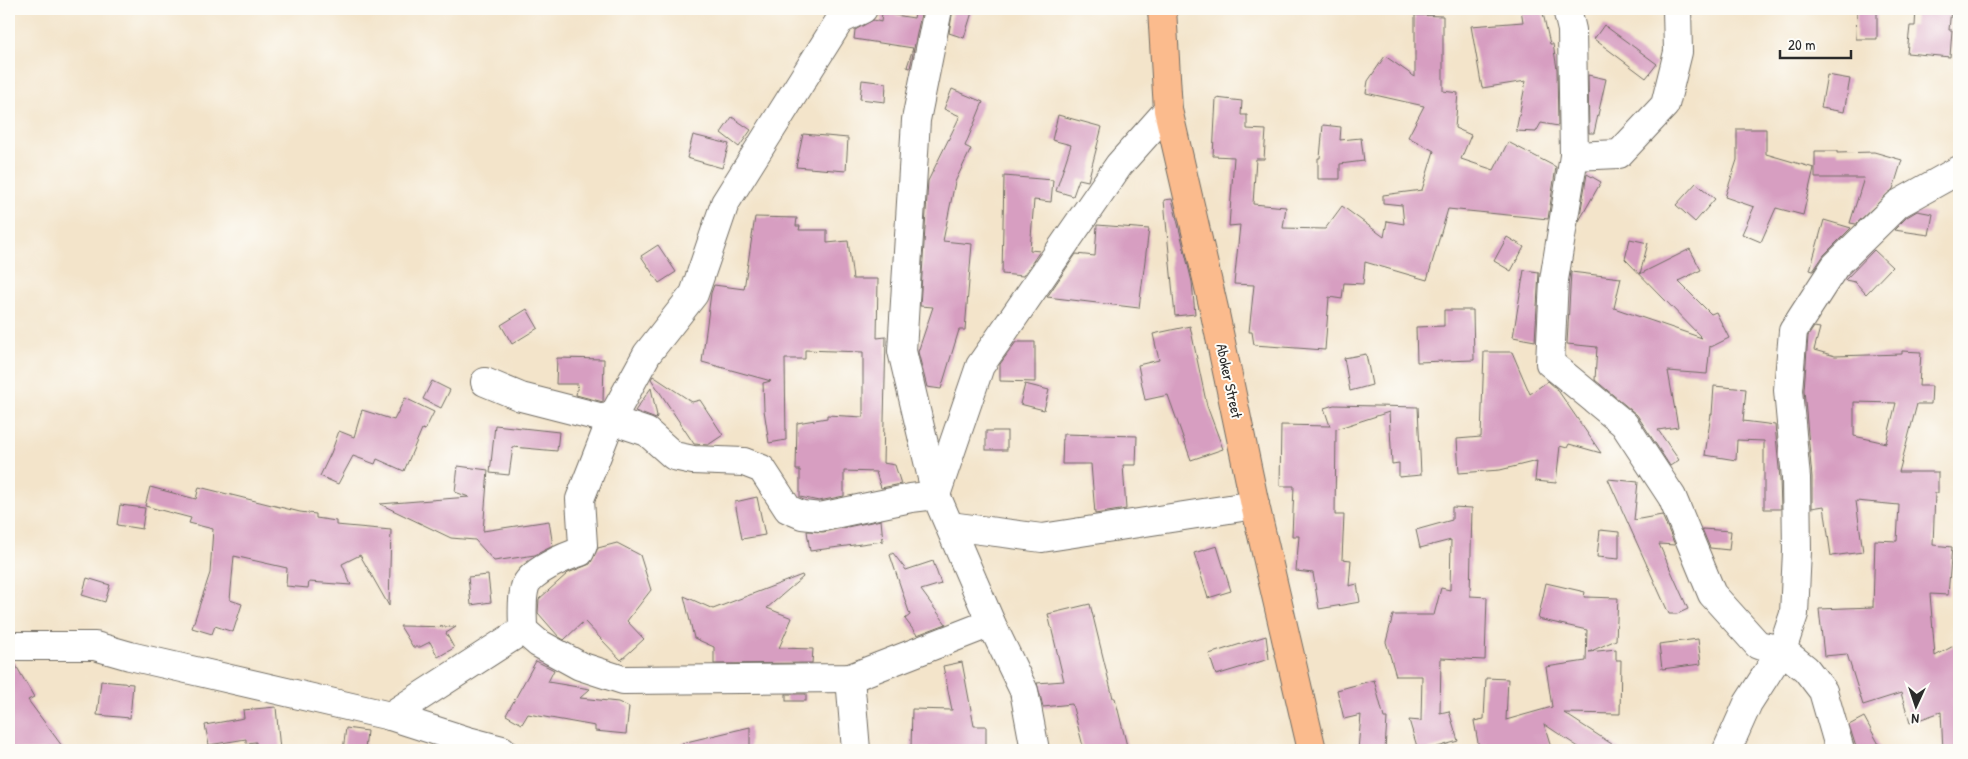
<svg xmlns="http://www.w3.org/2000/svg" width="1968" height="759" font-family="'Patrick Hand',sans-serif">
	<rect width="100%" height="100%" fill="#fdfcf7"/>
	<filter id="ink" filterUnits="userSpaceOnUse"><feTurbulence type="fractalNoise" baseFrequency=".02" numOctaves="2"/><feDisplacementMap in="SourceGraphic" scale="10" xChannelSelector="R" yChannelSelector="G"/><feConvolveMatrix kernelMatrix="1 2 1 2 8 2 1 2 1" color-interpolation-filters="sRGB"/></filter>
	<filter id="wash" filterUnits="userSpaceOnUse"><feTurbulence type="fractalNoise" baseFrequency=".0096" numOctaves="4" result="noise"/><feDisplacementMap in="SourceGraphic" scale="20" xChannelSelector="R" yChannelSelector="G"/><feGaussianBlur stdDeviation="1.12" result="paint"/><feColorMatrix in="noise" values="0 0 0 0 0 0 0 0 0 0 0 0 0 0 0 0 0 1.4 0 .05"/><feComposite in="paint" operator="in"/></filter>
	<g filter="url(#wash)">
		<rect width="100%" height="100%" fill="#f3e4ca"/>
		<g id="blocks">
			<g fill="#d79ec1" fill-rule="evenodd">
				<path d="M 916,9 L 922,9 L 910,68 L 907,67 L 913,48 L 854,39 L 855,30 L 873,20 L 881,22 L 882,13 L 914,18 Z"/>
				<path d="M 953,9 L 973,9 L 964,38 L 949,33 Z"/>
				<path d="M 1521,9 L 1542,9 L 1550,44 L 1553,44 L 1557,69 L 1558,126 L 1541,123 L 1536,132 L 1516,131 L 1526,81 L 1482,88 L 1471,26 L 1523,22 Z"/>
				<path d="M 1857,9 L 1877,9 L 1877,39 L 1856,39 Z"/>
				<path d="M 1916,9 L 1951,9 L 1949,30 L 1952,30 L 1950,57 L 1907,53 L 1910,26 L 1915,26 Z"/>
				<path d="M 1415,15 L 1443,16 L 1443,91 L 1458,93 L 1455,128 L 1471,135 L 1461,159 L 1494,170 L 1508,142 L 1556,167 L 1548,219 L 1448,209 L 1427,280 L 1365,262 L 1363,284 L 1344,283 L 1342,299 L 1329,297 L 1325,350 L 1254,345 L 1252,332 L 1249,332 L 1254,285 L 1234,284 L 1240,225 L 1229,226 L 1234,157 L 1213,156 L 1216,98 L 1242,101 L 1241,115 L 1247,115 L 1247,129 L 1266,130 L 1264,159 L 1256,159 L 1253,204 L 1286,207 L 1283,228 L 1325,229 L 1342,206 L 1384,237 L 1387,221 L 1404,224 L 1402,205 L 1383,203 L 1383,195 L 1422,190 L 1434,151 L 1408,137 L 1424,106 L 1366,93 L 1368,81 L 1385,56 L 1415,77 Z"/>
				<path d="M 1604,25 L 1657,64 L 1646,78 L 1594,39 Z"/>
				<path d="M 1588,75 L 1606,79 L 1594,133 L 1589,133 Z"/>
				<path d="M 1827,75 L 1850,79 L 1844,112 L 1821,108 Z"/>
				<path d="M 862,80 L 886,83 L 885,102 L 860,99 Z"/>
				<path d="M 952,89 L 983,102 L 965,146 L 971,149 L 955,182 L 943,241 L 972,244 L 965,330 L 959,330 L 941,389 L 927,387 L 918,352 L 933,307 L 920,306 L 928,181 L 960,116 L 944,109 Z"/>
				<path d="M 1058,115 L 1102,127 L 1088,181 L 1079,179 L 1073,196 L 1056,191 L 1071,145 L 1052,140 Z"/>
				<path d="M 732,117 L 751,130 L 739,147 L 721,133 Z"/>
				<path d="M 1323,125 L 1341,127 L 1340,140 L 1361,138 L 1364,161 L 1340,164 L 1340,179 L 1318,179 L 1318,158 L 1320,158 Z"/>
				<path d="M 1737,129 L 1766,129 L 1766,154 L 1814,168 L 1803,215 L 1776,208 L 1761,242 L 1742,234 L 1754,207 L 1725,197 L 1737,160 Z"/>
				<path d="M 803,134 L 848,138 L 846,171 L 796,167 Z"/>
				<path d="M 693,135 L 729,144 L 722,168 L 687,158 Z"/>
				<path d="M 1815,151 L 1837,151 L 1837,153 L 1874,152 L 1902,160 L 1893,189 L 1856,224 L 1850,223 L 1864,178 L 1815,178 Z"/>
				<path d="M 1587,174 L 1601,182 L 1579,221 Z"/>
				<path d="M 1004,176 L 1053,180 L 1051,202 L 1034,200 L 1030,250 L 1040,251 L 1023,276 L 1002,274 Z"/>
				<path d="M 1696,183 L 1715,199 L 1695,222 L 1676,205 Z"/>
				<path d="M 1172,199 L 1192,282 L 1195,314 L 1175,316 L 1164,200 Z"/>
				<path d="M 1917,211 L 1933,214 L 1929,235 L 1894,230 L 1907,217 Z"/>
				<path d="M 755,217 L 797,218 L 796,226 L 800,226 L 799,230 L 827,230 L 827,243 L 848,241 L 853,279 L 878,279 L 877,338 L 886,337 L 883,463 L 895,465 L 901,484 L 881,488 L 876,472 L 844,471 L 844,496 L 819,501 L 800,497 L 800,470 L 796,470 L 797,423 L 827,418 L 827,415 L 863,417 L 863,352 L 805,350 L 805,359 L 785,359 L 786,440 L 769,443 L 764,410 L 763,383 L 771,381 L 702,362 L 711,293 L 714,285 L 744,289 Z"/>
				<path d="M 1824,220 L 1851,228 L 1824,255 L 1813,271 L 1810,270 Z"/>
				<path d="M 1097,225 L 1149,229 L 1139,308 L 1047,297 L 1076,254 L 1095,256 Z"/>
				<path d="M 1507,237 L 1524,247 L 1511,271 L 1494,261 Z"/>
				<path d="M 1630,239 L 1648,243 L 1640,274 L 1690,249 L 1701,270 L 1678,281 L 1711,314 L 1716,312 L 1729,338 L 1711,347 L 1710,346 L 1707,374 L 1668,371 L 1678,427 L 1658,430 L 1679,460 L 1670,466 L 1637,415 L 1595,380 L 1597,347 L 1567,344 L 1571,272 L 1621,278 L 1614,308 L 1702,338 L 1625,259 Z"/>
				<path d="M 658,245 L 676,272 L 659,283 L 641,256 Z"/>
				<path d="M 1874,250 L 1892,267 L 1866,294 L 1855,282 L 1845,280 Z"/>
				<path d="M 1524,270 L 1539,272 L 1535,341 L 1513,337 Z"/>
				<path d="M 527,309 L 538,328 L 512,344 L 501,325 Z"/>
				<path d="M 1444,310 L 1473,310 L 1474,360 L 1417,362 L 1416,327 L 1444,326 Z"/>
				<path d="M 1190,326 L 1207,406 L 1223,449 L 1191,460 L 1168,395 L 1145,400 L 1138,365 L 1159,360 L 1153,334 Z"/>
				<path d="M 1814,327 L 1820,328 L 1814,350 L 1835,356 L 1902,354 L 1902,351 L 1921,352 L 1919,386 L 1932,386 L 1931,404 L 1917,404 L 1899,472 L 1938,472 L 1938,493 L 1935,493 L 1933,545 L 1952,547 L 1948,595 L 1930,594 L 1935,656 L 1959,643 L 1959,750 L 1943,750 L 1941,712 L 1910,723 L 1901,693 L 1863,705 L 1847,654 L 1824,656 L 1819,609 L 1873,607 L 1875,540 L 1897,541 L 1899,505 L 1856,501 L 1863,552 L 1831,556 L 1824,506 L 1812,508 L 1812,477 L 1804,390 L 1808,336 ZM 1854,402 L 1896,403 L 1886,443 L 1854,436 Z"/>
				<path d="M 1016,342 L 1035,342 L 1035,382 L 1000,381 L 1000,364 Z"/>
				<path d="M 1484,352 L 1512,352 L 1530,394 L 1548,381 L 1557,389 L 1601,453 L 1569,444 L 1567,448 L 1560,446 L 1556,483 L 1535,481 L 1537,461 L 1500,470 L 1459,473 L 1457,439 L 1481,437 Z"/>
				<path d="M 1366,354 L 1372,385 L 1350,391 L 1344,358 Z"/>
				<path d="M 557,358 L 604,359 L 603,402 L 576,395 L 578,384 L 556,384 Z"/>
				<path d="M 653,376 L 692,402 L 700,400 L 723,435 L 708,445 L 694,444 L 651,379 Z"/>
				<path d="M 432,381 L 450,390 L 441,408 L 423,399 Z"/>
				<path d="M 1025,384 L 1049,390 L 1044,410 L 1020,404 Z"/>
				<path d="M 1714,386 L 1746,389 L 1743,421 L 1775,425 L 1780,479 L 1781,509 L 1764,509 L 1764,441 L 1737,440 L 1736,460 L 1705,455 L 1711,414 L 1712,414 Z"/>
				<path d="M 651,388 L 657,416 L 656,419 L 635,411 Z"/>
				<path d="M 405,398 L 434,412 L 425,430 L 422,429 L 404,471 L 377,459 L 375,464 L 353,456 L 338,484 L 320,476 L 331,453 L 339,431 L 354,437 L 362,410 L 394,420 Z"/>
				<path d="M 1334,405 L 1418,407 L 1421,475 L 1399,477 L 1399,463 L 1392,464 L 1389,412 L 1336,429 L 1335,515 L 1344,515 L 1342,559 L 1351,560 L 1349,586 L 1357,584 L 1360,602 L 1319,609 L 1313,573 L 1296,571 L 1299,536 L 1292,536 L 1294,486 L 1280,486 L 1281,425 L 1330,426 L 1324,408 Z"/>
				<path d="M 495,425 L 559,432 L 557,451 L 513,447 L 509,475 L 490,473 Z"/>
				<rect x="986" y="431" width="21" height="19"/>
				<path d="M 1063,434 L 1137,436 L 1136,465 L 1123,465 L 1126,509 L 1095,514 L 1091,464 L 1062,464 Z"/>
				<path d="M 458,466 L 488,470 L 483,531 L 549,521 L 553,546 L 535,555 L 494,561 L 475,540 L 451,538 L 380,504 L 469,497 L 455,492 Z"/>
				<path d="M 1608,479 L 1638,482 L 1634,520 L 1662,515 L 1675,545 L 1659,544 L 1688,609 L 1677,614 L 1669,614 Z"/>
				<path d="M 150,487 L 196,499 L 199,487 L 300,512 L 316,514 L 316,518 L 336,521 L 336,525 L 391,530 L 389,606 L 360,555 L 342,564 L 351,585 L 309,582 L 308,588 L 286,586 L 287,568 L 234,556 L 230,600 L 242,604 L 233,632 L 215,626 L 212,634 L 192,628 L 210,573 L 213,529 L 189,523 L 191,518 L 145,506 Z"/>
				<path d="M 757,497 L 765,535 L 742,539 L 735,502 Z"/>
				<path d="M 120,505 L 145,508 L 142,529 L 117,525 Z"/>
				<path d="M 1452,507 L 1472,508 L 1470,596 L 1487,597 L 1485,660 L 1441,658 L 1440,713 L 1449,711 L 1458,741 L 1427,750 L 1418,750 L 1409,720 L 1421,721 L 1422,676 L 1396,676 L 1386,642 L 1393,615 L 1434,615 L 1441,588 L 1450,590 L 1451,540 L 1420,548 L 1416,530 L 1452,520 Z"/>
				<path d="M 881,520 L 883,541 L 810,551 L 807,531 L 823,532 Z"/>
				<path d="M 1702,529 L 1731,531 L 1729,550 L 1710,548 Z"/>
				<path d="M 1600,530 L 1619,532 L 1619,559 L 1597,557 Z"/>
				<path d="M 617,543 L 640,555 L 651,590 L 627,621 L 644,639 L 621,660 L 584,621 L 564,640 L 559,637 L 538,613 L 539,599 L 568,573 L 590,564 L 598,548 Z"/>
				<path d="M 1217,546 L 1231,591 L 1208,598 L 1194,553 Z"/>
				<path d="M 893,553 L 906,570 L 933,561 L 941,584 L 921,590 L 946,624 L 917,635 L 905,619 L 910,615 L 890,555 Z"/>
				<path d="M 488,575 L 491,602 L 471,605 L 468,577 Z"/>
				<path d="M 802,575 L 803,577 L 767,608 L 792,618 L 779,648 L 813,649 L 812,663 L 714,664 L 714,647 L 694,638 L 684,596 L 713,609 Z"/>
				<path d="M 87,578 L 110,585 L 105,602 L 82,595 Z"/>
				<path d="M 1546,583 L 1585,592 L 1584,597 L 1618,598 L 1616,640 L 1589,652 L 1616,649 L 1616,660 L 1621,660 L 1620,714 L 1564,713 L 1621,750 L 1583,750 L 1544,724 L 1552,750 L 1494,750 L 1493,746 L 1479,748 L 1474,721 L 1484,719 L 1486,678 L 1508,679 L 1506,720 L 1552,707 L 1546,667 L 1586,661 L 1587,630 L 1538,619 Z"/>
				<path d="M 1090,604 L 1113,698 L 1115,698 L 1128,750 L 1084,750 L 1072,704 L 1043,707 L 1037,683 L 1064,681 L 1048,614 Z"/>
				<path d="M 400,626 L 456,627 L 446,633 L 454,648 L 438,657 L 430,642 L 420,647 L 413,647 Z"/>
				<path d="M 1266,636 L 1269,659 L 1216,675 L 1209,654 Z"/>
				<path d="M 1698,639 L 1701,664 L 1662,669 L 1659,644 Z"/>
				<path d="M 9,661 L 14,662 L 34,697 L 28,700 L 65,750 L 9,750 Z"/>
				<path d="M 536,661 L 554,670 L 548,682 L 590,689 L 580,698 L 618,702 L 629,707 L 626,734 L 595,731 L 595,726 L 528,714 L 522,724 L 506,715 Z"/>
				<path d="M 962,662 L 974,726 L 986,726 L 986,750 L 911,748 L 912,709 L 952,710 L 943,666 Z"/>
				<path d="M 1374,680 L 1384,718 L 1387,718 L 1385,750 L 1358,750 L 1361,715 L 1344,719 L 1337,690 Z"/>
				<path d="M 101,681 L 133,684 L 130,718 L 97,715 Z"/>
				<rect x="786" y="694" width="20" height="7"/>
				<path d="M 276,707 L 280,750 L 256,750 L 256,742 L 246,743 L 246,739 L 209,745 L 205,725 L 244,718 L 243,710 Z"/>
				<path d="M 1864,717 L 1882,750 L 1858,750 L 1855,744 L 1849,725 Z"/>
				<path d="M 750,727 L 750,750 L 682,750 L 682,743 Z"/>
				<path d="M 346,728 L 367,731 L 365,750 L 343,750 Z"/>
			</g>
		</g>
	</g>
	<g filter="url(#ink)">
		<use href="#blocks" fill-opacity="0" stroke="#716c63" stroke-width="1"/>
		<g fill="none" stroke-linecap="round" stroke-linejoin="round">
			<defs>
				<g id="minor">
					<path d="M 1567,9 L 1572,30 L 1574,156 L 1554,280 L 1550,363 L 1624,424 L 1672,497 L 1712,594 L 1758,645 L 1782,650 L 1794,614 L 1797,551 L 1796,478 L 1788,390 L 1793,331 L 1835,266 L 1898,204 L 1959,170"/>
					<path d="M 1574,156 L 1619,154 L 1665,105 L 1678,52 L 1677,9"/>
					<path d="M 485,382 L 521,397 L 611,420 L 647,432 L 674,456 L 693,460 L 744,462 L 762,469 L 788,509 L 802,515 L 820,517 L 911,498 L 936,495 L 902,351 L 916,120 L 938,9"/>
					<path d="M 950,526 L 1042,538 L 1255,505"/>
					<path d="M 523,630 C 523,617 521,600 525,587 C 529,572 566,556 580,552 L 583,545 L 580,499 L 611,420 L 647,354 L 694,294 L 725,203 L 840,20 L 863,9"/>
					<path d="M 523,630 L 538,643 L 580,666 L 623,680 L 850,678 L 991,623"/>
					<path d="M 11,646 L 95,646 L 130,656 L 390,716 L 468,741 L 502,750"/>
					<path d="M 850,678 L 856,750"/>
					<path d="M 390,716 L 523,630"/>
					<path d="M 1035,750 L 1024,691 L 991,623 L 936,495 L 980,366 L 1119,165 L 1168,110"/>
					<path d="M 1727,750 L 1748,703 L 1782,650 L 1806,669 L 1823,691 L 1840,750"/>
				</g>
				<path id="major" d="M 1162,9 L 1168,110 L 1214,309 L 1255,505 L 1312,750"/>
			</defs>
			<use href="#minor" stroke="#716c63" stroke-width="30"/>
			<use href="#major" stroke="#716c63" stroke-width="30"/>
			<use href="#minor" stroke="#fff" stroke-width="28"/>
			<use href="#major" stroke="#fbbb8d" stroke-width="28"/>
		</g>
	</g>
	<g text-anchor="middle" stroke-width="4" stroke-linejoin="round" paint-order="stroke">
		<g font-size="15" fill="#2b2b2b" stroke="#fdfcf7">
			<text transform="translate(1229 381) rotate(78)" y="5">Aboker Street</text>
		</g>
	</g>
	<rect width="1968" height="759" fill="none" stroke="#fdfcf7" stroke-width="30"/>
	<g transform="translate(1916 706) rotate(183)" stroke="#fdfcf7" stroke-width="4" paint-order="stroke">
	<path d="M0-4L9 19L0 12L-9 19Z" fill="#2b2b2b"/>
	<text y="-8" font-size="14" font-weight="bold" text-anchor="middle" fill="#2b2b2b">N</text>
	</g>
	<path d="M1780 50v8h71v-8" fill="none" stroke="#2b2b2b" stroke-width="2.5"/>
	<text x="1788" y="50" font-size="15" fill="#2b2b2b" stroke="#fdfcf7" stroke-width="4" paint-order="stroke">20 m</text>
</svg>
